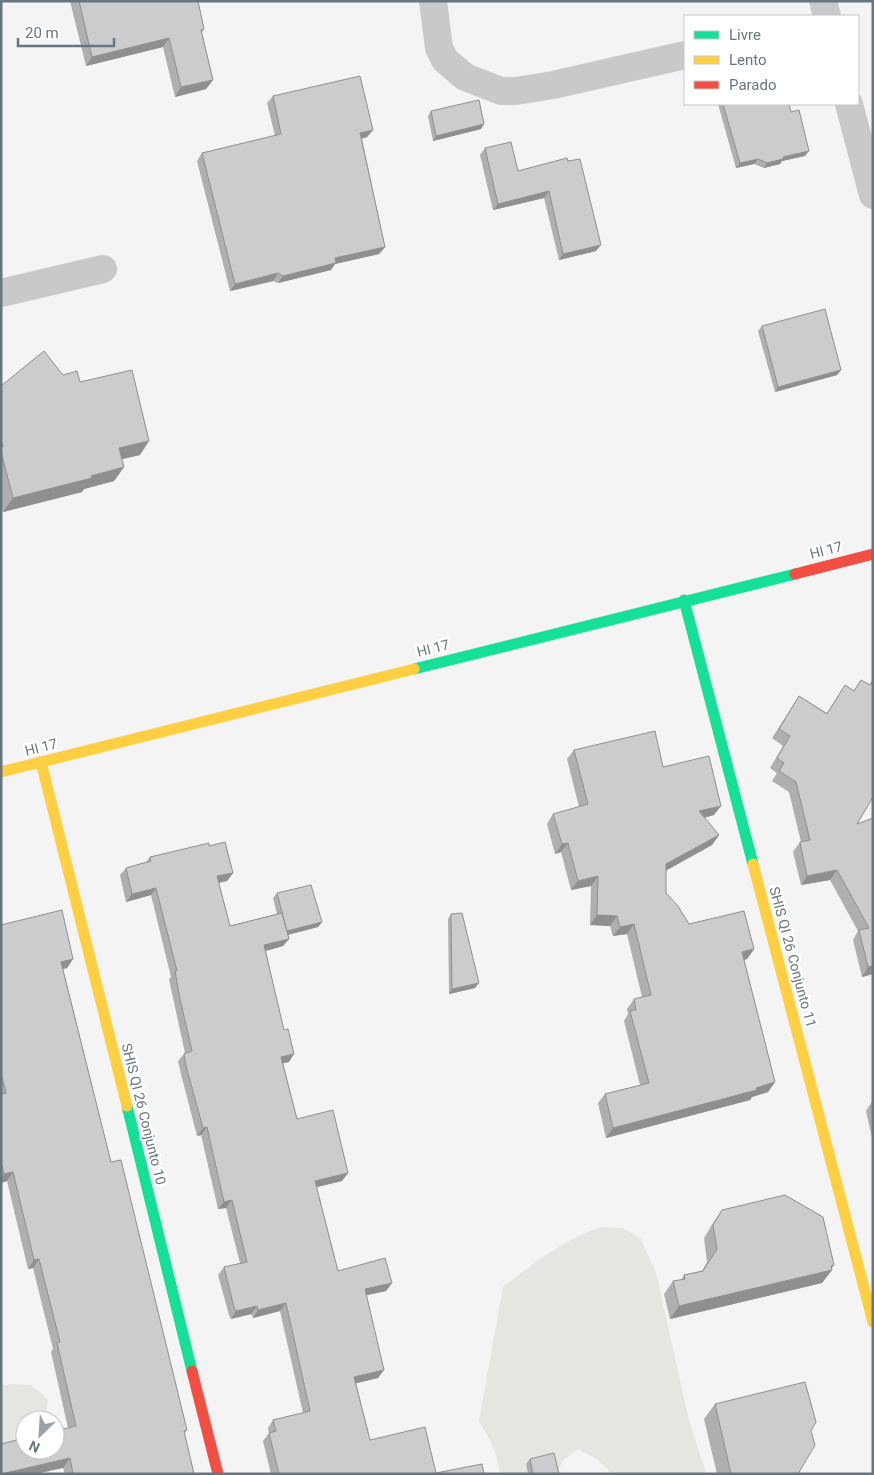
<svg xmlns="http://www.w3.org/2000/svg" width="874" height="1475" font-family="Roboto,sans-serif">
	<rect width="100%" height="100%" fill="#f4f4f4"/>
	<g fill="#e3e6e1">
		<path d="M 601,1227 L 623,1228 L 641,1239 L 656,1273 L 688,1416 L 706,1474 L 612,1474 L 597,1459 L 578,1449 L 562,1461 L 557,1474 L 500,1474 C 498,1453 489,1438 479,1421 L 503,1287 C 534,1263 563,1240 601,1227 Z"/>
		<path d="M 10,1384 L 31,1385 L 48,1400 L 46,1420 L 25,1420 L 25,1450 L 1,1471 L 1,1386 Z"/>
	</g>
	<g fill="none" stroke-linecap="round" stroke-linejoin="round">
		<g stroke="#c7c9ca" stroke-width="28">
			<path d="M 433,1 L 439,48 L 445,60 L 465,77 L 501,91 L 516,91 L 553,85 L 685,55"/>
			<path d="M 823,1 L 827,16"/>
			<path d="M 849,104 L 873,195"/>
			<path d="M 1,293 L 103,269"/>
		</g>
		<g stroke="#16e098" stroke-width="11">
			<path d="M 684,600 L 753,864"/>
			<path d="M 414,669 L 795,574"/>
			<path d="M 127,1106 L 192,1371"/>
		</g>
		<g stroke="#ffcf43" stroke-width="11">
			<path d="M 41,762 L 127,1106"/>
			<path d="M 1,772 L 414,669"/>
			<path d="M 753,864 L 873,1322"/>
		</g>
		<g stroke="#f24e42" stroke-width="11">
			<path d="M 795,574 L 873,554"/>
			<path d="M 192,1371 L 218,1474"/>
		</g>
	</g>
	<g fill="#afafb0">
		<path d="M 70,1 L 198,1 L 204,29 L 202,33 L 213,80 L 206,89 L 175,97 L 163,47 L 86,66 Z"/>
		<path d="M 273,96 L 373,130 L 367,137 L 362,139 L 385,247 L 379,254 L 335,264 L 331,270 L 278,283 L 273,281 L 230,291 L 197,161 L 202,153 L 275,136 L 267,103 Z"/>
		<path d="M 718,104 L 789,104 L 791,112 L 805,156 L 782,161 L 780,164 L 764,168 L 754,164 L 736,168 Z"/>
		<path d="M 431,111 L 481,129 L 433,141 L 428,116 Z"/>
		<path d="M 485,148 L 518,171 L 568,161 L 596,251 L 559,260 L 544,198 L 493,210 L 480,155 Z"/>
		<path d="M 762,326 L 841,370 L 837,375 L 775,392 L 758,331 Z"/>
		<path d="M 80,382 L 140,455 L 122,459 L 124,467 L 114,481 L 84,489 L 82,492 L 3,512 L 1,505 L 1,386 Z"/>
		<path d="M 873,679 L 873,797 L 857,824 L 873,818 L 873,974 L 862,977 L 853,940 L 858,931 L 830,880 L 801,885 L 793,852 L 800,842 L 801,842 L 789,792 L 772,781 L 777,773 L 770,768 L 783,746 L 772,738 L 799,696 L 827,713 L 845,685 L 854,691 L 861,680 L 869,685 Z"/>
		<path d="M 574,750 L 663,767 L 714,815 L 704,818 L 719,835 L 712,845 L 666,870 L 666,893 L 689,924 L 754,949 L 747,959 L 744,960 L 775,1082 L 768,1092 L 752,1097 L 750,1100 L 606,1138 L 598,1103 L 605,1094 L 640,1085 L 624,1021 L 628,1014 L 627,1009 L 634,999 L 642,997 L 627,934 L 613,936 L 610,926 L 590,925 L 591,886 L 571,890 L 561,852 L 555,854 L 547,824 L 553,814 L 579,807 L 567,759 Z"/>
		<path d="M 209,846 L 233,873 L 227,881 L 219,883 L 230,926 L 277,914 L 273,898 L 277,893 L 322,922 L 318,927 L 288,935 L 289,939 L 283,946 L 266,951 L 289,1062 L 283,1063 L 297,1119 L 348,1173 L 342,1181 L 316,1187 L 338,1271 L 392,1283 L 386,1291 L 366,1295 L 378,1378 L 356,1383 L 370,1440 L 436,1473 L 484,1474 L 271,1474 L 263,1441 L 269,1433 L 268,1428 L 273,1420 L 303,1413 L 280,1311 L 253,1318 L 251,1314 L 231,1319 L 229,1315 L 218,1275 L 224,1267 L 240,1263 L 226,1208 L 218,1209 L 201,1135 L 197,1136 L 181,1074 L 178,1061 L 184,1054 L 185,1053 L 175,1007 L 169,979 L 171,977 L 151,895 L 126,902 L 120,875 L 126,868 L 146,862 L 150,857 Z"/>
		<path d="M 451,914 L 475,988 L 449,994 L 448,919 Z"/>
		<path d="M 1,925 L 73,959 L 67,968 L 63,969 L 111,1162 L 187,1430 L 184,1434 L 194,1474 L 65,1474 L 63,1468 L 68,1428 L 51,1352 L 53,1349 L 33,1268 L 28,1269 L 7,1181 L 1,1183 Z"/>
		<path d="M 873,1100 L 873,1142 L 866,1111 Z"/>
		<path d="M 722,1210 L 831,1268 L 832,1270 L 822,1283 L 670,1319 L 664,1294 L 673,1281 L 681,1280 L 684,1275 L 702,1271 L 707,1262 L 704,1238 L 713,1223 Z"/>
		<path d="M 715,1404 L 798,1474 L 717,1474 L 704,1419 Z"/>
		<path d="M 530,1459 L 559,1474 L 528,1474 L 526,1464 Z"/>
	</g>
	<g fill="#8e8f90">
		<path d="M 169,38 L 163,47 L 86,66 L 92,57 Z"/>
		<path d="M 213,80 L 206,89 L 175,97 L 181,87 Z"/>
		<path d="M 484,124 L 481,129 L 433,141 L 436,136 Z"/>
		<path d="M 373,130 L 367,137 L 355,140 L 360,133 Z"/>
		<path d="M 809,151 L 805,156 L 782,161 L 780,164 L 764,168 L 767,163 L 783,157 Z"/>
		<path d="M 758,159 L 754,164 L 736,168 L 740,163 Z"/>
		<path d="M 549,191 L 544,198 L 493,210 L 498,204 Z"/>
		<path d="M 601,245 L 596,251 L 559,260 L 563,254 Z"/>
		<path d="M 385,247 L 379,254 L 335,264 L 331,270 L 278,283 L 283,276 L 335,258 Z"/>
		<path d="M 278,273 L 273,281 L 230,291 L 235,284 Z"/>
		<path d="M 841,370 L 837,375 L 775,392 L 778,387 Z"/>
		<path d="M 149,441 L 140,455 L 110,462 L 119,448 Z"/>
		<path d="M 124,467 L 114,481 L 84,489 L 82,492 L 3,512 L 13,498 L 91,476 Z"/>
		<path d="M 721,806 L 714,815 L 692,821 L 699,811 Z"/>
		<path d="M 719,835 L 712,845 L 660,874 L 666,864 Z"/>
		<path d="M 568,843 L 561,852 L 555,854 L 562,844 Z"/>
		<path d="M 837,870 L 830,880 L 801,885 L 807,876 Z"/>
		<path d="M 233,873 L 227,881 L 211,884 L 217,876 Z"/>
		<path d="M 598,876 L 591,886 L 571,890 L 578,881 Z"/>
		<path d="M 156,888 L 151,895 L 126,902 L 132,894 Z"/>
		<path d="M 597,915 L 617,916 L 610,926 L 590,925 Z"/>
		<path d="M 322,922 L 318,927 L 283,936 L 286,931 Z"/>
		<path d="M 634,924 L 627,934 L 613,936 L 620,927 Z"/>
		<path d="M 289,939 L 283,946 L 258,953 L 264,945 Z"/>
		<path d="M 754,949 L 747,959 L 735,962 L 742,952 Z"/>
		<path d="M 73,959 L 67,968 L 55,971 L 61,962 Z"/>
		<path d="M 873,966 L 873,974 L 862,977 L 868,967 Z"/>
		<path d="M 479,983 L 475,988 L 449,994 L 452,989 Z"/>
		<path d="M 294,1054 L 289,1062 L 275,1065 L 281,1057 Z"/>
		<path d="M 775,1082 L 768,1092 L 752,1097 L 750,1100 L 606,1138 L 613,1128 Z"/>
		<path d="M 207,1127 L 201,1135 L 197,1136 L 203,1128 Z"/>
		<path d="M 13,1172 L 7,1181 L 1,1183 L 1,1179 L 4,1174 Z"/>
		<path d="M 348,1173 L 342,1181 L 309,1189 L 315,1181 Z"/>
		<path d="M 232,1200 L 226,1208 L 218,1209 L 224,1202 Z"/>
		<path d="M 39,1259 L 33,1268 L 28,1269 L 34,1260 Z"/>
		<path d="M 834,1265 L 830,1270 L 832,1270 L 822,1283 L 670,1319 L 679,1306 Z"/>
		<path d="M 392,1283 L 386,1291 L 359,1297 L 365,1289 Z"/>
		<path d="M 286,1303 L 280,1311 L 253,1318 L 258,1310 Z"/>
		<path d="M 257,1306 L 251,1314 L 231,1319 L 236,1311 Z"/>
		<path d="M 384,1370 L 378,1378 L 349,1385 L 354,1377 Z"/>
		<path d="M 70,1458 L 63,1468 L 36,1474 L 1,1474 Z"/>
	</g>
	<g fill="#cbcccd" stroke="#8e8f90">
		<path d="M 79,1 L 198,1 L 204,29 L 201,30 L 213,80 L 181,87 L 169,38 L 92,57 Z"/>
		<path d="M 360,76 L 373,130 L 360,133 L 385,247 L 335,258 L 336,263 L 283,276 L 278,273 L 235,284 L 202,153 L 281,134 L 273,96 Z"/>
		<path d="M 479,100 L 484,124 L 436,136 L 431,111 Z"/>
		<path d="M 723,104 L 789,104 L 791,112 L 799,110 L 809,151 L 783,157 L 783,159 L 767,163 L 758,159 L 740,163 Z"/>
		<path d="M 511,142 L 518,171 L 567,158 L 568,161 L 580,159 L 601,245 L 563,254 L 549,191 L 498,204 L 485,148 Z"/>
		<path d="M 825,309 L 841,370 L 778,387 L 762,326 Z"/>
		<path d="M 44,351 L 63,375 L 77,371 L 80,382 L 132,370 L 149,441 L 119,448 L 124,467 L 91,476 L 92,478 L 13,498 L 1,452 L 1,447 L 3,447 L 1,439 L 1,386 Z"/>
		<path d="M 861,680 L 870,685 L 873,680 L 873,797 L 857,824 L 873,818 L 873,966 L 868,967 L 859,930 L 869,928 L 837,870 L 807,876 L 800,842 L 810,840 L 796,782 L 779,771 L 784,763 L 777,758 L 790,736 L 779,729 L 799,696 L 827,714 L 845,685 L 854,691 Z"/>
		<path d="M 655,731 L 663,767 L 709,756 L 721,806 L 699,811 L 719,835 L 666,864 L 666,893 L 678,906 L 689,924 L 744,911 L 754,949 L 742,952 L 775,1082 L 756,1088 L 757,1090 L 613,1128 L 605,1094 L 649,1083 L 630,1011 L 636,1010 L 634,999 L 651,995 L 634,924 L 620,927 L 617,916 L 597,915 L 598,876 L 578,881 L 568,843 L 562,844 L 553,814 L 588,804 L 574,750 Z"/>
		<path d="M 225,842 L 233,873 L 217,876 L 230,926 L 282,913 L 289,939 L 264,945 L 284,1030 L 288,1029 L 294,1054 L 281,1057 L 297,1119 L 333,1110 L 348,1173 L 315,1181 L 338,1271 L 385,1258 L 392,1283 L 365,1289 L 384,1370 L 354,1377 L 370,1440 L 425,1427 L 436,1473 L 482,1464 L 484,1474 L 279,1474 L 269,1433 L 276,1431 L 273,1420 L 310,1411 L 286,1303 L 258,1310 L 257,1306 L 236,1311 L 234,1307 L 224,1267 L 247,1262 L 232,1200 L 224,1202 L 207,1127 L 203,1128 L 186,1066 L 184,1054 L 192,1051 L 180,999 L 175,971 L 177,971 L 156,888 L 132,894 L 126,868 L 151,861 L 150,857 L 209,843 L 209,846 Z"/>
		<path d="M 311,885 L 322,922 L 287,931 L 277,893 Z"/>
		<path d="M 62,910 L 73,959 L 61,962 L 111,1162 L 121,1160 L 187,1430 L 184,1431 L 194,1474 L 73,1474 L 70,1458 L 1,1474 L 1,1444 L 25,1438 L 25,1450 L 55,1450 L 55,1431 L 76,1426 L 57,1343 L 60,1342 L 39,1259 L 34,1260 L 13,1172 L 4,1174 L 1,1162 L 1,1094 L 6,1093 L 1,1073 L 1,925 Z"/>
		<path d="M 462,913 L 479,983 L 452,989 L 451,914 Z"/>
		<path d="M 785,1195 L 823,1217 L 834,1265 L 831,1266 L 832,1270 L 679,1306 L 673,1281 L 685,1279 L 684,1275 L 703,1271 L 717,1249 L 713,1225 L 722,1210 Z"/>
		<path d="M 805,1382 L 816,1422 L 811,1431 L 815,1445 L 798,1474 L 731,1474 L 715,1404 Z"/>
		<path d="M 554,1453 L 559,1474 L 533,1474 L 530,1459 Z"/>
	</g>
	<g text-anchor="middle" stroke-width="5" stroke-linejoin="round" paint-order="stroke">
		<g font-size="14" fill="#687680" stroke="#fff">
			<text transform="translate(826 550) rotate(-14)" y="5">HI 17</text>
			<text transform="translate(433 648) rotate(-14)" y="5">HI 17</text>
			<text transform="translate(41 747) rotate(-14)" y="5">HI 17</text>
			<text transform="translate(793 957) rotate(75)" y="5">SHIS QI 26 Conjunto 11</text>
			<text transform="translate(144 1114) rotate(76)" y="5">SHIS QI 26 Conjunto 10</text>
		</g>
	</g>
	<rect width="874" height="1475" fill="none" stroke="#687680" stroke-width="5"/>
	<rect x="684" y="15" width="175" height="90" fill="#ffffff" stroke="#c3c8cc"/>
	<rect x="694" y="31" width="25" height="8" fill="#16e098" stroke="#c3c8cc"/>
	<text x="729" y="40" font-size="15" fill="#687680">Livre</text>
	<rect x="694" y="56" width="25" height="8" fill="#ffcf43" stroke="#c3c8cc"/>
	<text x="729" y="65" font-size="15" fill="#687680">Lento</text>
	<rect x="694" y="81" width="25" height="8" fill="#f24e42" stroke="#c3c8cc"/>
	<text x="729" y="90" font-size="15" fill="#687680">Parado</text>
	<g transform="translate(40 1435) rotate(205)"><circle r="24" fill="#ffffff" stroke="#c3c8cc"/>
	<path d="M0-4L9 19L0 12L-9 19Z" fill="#99a2a9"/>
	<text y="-8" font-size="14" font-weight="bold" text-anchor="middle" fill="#687680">N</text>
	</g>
	<path d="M18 38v8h96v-8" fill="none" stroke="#687680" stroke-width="2.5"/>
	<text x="25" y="38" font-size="15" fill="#687680" stroke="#ffffff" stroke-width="4" paint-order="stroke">20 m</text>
</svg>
